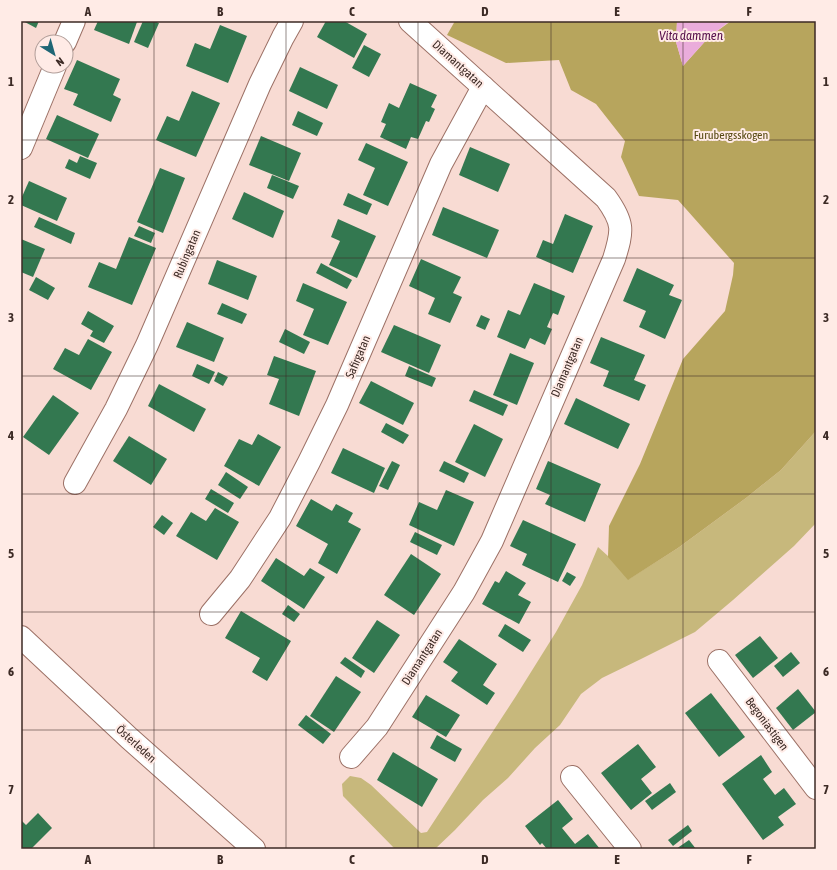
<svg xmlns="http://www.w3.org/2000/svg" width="837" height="870" font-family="'Asap Condensed',sans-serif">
	<rect width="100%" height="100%" fill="#f8dbd3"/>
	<path fill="#c7b87c" d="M 816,431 L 816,523 L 794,546 L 733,600 L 695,632 L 641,659 L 602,678 L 581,694 L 560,725 L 535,748 L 508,778 L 483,800 L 455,830 L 435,849 L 395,849 L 343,796 L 342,784 L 350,776 L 361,778 L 371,785 L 421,833 L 427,832 L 516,696 L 556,632 L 582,585 L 598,547 L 608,556 L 629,579 L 678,548 L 746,498 L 781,470 Z"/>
	<path fill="#b7a55d" d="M 455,21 L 677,21 L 676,42 L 683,66 L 709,37 L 731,21 L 816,21 L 816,431 L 781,470 L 746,498 L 678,548 L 628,580 L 608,557 L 609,526 L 640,464 L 683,359 L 725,311 L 733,275 L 734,263 L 678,200 L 639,196 L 621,157 L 625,141 L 596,104 L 571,90 L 559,60 L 506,63 L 447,35 Z"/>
	<path fill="#eaacdb" d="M 677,21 L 730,21 L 709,37 L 683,66 L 676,42 Z"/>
	<g fill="#337850">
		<path d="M 23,21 L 39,21 L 36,28 Z"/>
		<path d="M 98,21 L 136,21 L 137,22 L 129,44 L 94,30 Z"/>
		<path d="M 143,21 L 154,21 L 159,23 L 148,48 L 134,42 Z"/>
		<path d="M 326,21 L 344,21 L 367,34 L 354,58 L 317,37 Z"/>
		<path d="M 220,25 L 247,36 L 228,83 L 186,66 L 195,43 L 210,49 Z"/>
		<path d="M 364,45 L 381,54 L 369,77 L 352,68 Z"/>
		<path d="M 77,60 L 120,79 L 113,95 L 121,99 L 111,122 L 73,105 L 78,94 L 64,89 Z"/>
		<path d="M 300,67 L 338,85 L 327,109 L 289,91 Z"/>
		<path d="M 410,83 L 437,95 L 431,107 L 435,109 L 429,122 L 426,121 L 418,139 L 411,137 L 406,149 L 380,137 L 386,124 L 381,122 L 389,103 L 399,108 Z"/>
		<path d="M 192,91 L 220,103 L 196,157 L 156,140 L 167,116 L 179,121 Z"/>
		<path d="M 298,111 L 323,123 L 317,136 L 292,125 Z"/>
		<path d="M 57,115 L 99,134 L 88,158 L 46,139 Z"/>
		<path d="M 261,136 L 301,153 L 289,181 L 249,165 Z"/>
		<path d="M 366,143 L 408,162 L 388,206 L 363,195 L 375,168 L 358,160 Z"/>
		<path d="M 470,147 L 510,164 L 498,192 L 459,175 Z"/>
		<path d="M 80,156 L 97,163 L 90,179 L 65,168 L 69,159 L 77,163 Z"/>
		<path d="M 160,168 L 185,178 L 163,233 L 137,222 Z"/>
		<path d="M 272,175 L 299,186 L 293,199 L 267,188 Z"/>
		<path d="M 29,181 L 67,198 L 57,221 L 21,205 L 21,199 Z"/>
		<path d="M 244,192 L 284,211 L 273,238 L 232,219 Z"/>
		<path d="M 348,193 L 372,204 L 367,215 L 343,205 Z"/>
		<path d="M 443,207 L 499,230 L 487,258 L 432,235 Z"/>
		<path d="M 565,214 L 593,226 L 573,273 L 536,257 L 543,240 L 553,244 Z"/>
		<path d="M 39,217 L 75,233 L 71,244 L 34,227 Z"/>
		<path d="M 338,219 L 376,236 L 357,278 L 329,265 L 340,241 L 331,237 Z"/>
		<path d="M 139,226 L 155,233 L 151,243 L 134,236 Z"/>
		<path d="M 129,237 L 156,248 L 132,305 L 88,287 L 99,262 L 116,269 Z"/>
		<path d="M 21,239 L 45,249 L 33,277 L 21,272 Z"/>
		<path d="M 421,259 L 461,277 L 453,293 L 462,297 L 450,323 L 428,314 L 435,298 L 409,286 Z"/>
		<path d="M 217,260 L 257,276 L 248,300 L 208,284 Z"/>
		<path d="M 321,263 L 352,280 L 347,289 L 316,273 Z"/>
		<path d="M 637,268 L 674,285 L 669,295 L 682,300 L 665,339 L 639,327 L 646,311 L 623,301 Z"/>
		<path d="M 36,277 L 55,288 L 48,300 L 29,290 Z"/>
		<path d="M 303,283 L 347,302 L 328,345 L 303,335 L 314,309 L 296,301 Z"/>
		<path d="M 534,283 L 565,296 L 558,315 L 553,313 L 547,327 L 552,329 L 545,345 L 530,338 L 525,349 L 497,337 L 508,310 L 520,315 Z"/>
		<path d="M 222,303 L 247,314 L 242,324 L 217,314 Z"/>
		<path d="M 88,311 L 114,326 L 104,343 L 90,336 L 93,331 L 81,324 Z"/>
		<path d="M 481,315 L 490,319 L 485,330 L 476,326 Z"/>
		<path d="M 187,322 L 224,338 L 214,362 L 176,347 Z"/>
		<path d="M 394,325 L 441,345 L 429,373 L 381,352 Z"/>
		<path d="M 285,329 L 310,342 L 304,354 L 279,342 Z"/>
		<path d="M 601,337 L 645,355 L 634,380 L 646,385 L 639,401 L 603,386 L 609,371 L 590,363 Z"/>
		<path d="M 88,339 L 112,352 L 91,390 L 53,369 L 65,348 L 79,355 Z"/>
		<path d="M 510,353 L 534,363 L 517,405 L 493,395 Z"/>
		<path d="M 274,356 L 316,371 L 299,416 L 269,404 L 279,379 L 267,375 Z"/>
		<path d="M 197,364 L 215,372 L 209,384 L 192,376 Z"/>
		<path d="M 409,366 L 436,378 L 432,387 L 405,376 Z"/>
		<path d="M 218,372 L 228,377 L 223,386 L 214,381 Z"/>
		<path d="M 371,381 L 414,403 L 403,425 L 359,403 Z"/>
		<path d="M 159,384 L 206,409 L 194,432 L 148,406 Z"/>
		<path d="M 474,390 L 508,405 L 503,416 L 469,401 Z"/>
		<path d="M 53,395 L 79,413 L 49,455 L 23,437 Z"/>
		<path d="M 576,398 L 630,424 L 618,449 L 564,424 Z"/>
		<path d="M 386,423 L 409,435 L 403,444 L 381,432 Z"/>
		<path d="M 474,424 L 503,439 L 485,477 L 455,462 Z"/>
		<path d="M 258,434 L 281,447 L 259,486 L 224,466 L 239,439 L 252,445 Z"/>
		<path d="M 129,436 L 167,459 L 151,485 L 113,461 Z"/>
		<path d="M 343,448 L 385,468 L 374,493 L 331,473 Z"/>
		<path d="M 392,461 L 400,465 L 388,490 L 379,486 Z"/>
		<path d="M 444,461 L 469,473 L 464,483 L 439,471 Z"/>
		<path d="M 548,461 L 601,484 L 585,522 L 545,504 L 550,495 L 536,489 Z"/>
		<path d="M 226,472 L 248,487 L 240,499 L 218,485 Z"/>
		<path d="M 211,489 L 234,503 L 228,513 L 205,499 Z"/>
		<path d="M 446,490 L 474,502 L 454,546 L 409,525 L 419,502 L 437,510 Z"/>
		<path d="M 311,499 L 332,511 L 336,504 L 353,513 L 348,522 L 361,529 L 337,574 L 318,563 L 328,544 L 296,526 Z"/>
		<path d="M 215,508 L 239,522 L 217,560 L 176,536 L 191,512 L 206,521 Z"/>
		<path d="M 162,515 L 173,523 L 164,535 L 153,527 Z"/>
		<path d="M 523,520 L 576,544 L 558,582 L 522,565 L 527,554 L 510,546 Z"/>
		<path d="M 415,532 L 442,545 L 437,555 L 410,542 Z"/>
		<path d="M 411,554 L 441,574 L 414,615 L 384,595 Z"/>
		<path d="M 276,558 L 304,576 L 310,568 L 325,577 L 304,609 L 261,581 Z"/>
		<path d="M 506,571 L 526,583 L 518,595 L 531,602 L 519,624 L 482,604 L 495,581 L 499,583 Z"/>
		<path d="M 567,572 L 576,577 L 570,586 L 562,581 Z"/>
		<path d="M 288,605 L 300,614 L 294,622 L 282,614 Z"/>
		<path d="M 241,611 L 291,641 L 267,681 L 252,672 L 260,658 L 225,638 Z"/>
		<path d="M 377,620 L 400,635 L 374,673 L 352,658 Z"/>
		<path d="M 505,624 L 531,640 L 523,652 L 498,636 Z"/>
		<path d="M 760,636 L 778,658 L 753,678 L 735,655 Z"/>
		<path d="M 459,639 L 497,664 L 483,685 L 495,693 L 487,705 L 451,681 L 458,672 L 443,662 Z"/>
		<path d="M 791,652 L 800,663 L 783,677 L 774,666 Z"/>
		<path d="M 345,657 L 365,671 L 361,678 L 340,663 Z"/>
		<path d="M 336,676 L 361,692 L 334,732 L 310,716 Z"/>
		<path d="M 798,689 L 816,712 L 793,730 L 776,708 Z"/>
		<path d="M 711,693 L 745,737 L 719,757 L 685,713 Z"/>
		<path d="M 426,695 L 460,715 L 446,737 L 412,717 Z"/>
		<path d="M 306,715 L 331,734 L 323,744 L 298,725 Z"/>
		<path d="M 437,735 L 462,749 L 455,762 L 430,748 Z"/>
		<path d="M 638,744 L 656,767 L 641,779 L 652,793 L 631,810 L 601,773 Z"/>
		<path d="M 393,752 L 438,779 L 422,807 L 377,780 Z"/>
		<path d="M 761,755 L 772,772 L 763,779 L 775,795 L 784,788 L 796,804 L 778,817 L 784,825 L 763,840 L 722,784 Z"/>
		<path d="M 670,783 L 676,792 L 652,810 L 645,801 Z"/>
		<path d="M 558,800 L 573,819 L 562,828 L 575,844 L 588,834 L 600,849 L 547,849 L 542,843 L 540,845 L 525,826 Z"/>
		<path d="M 38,813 L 52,828 L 31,849 L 21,849 L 21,820 L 26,825 Z"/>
		<path d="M 688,825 L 692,831 L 673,846 L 668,840 Z"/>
		<path d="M 689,840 L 696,849 L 676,849 Z"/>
	</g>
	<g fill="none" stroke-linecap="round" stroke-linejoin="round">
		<defs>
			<g id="minor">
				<path d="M 65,42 L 74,21"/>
				<path d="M 21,148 L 55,66"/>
				<path d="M 75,483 L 116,409 L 147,345 L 260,84 L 283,37 L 292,21"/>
				<path d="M 211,614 L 240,579 L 280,518 L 309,462 L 337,405 L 441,164 L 483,87"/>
				<path d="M 719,661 L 816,788"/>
				<path d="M 351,757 L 377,727 L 464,592 L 492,541 L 614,259 C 623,230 624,223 606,198 L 410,21"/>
				<path d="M 572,777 L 630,849"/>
			</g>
			<path id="major" d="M 21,637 L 129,738 L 254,849"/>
		</defs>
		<use href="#minor" stroke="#9c7166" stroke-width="24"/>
		<use href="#major" stroke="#9c7166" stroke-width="24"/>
		<use href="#minor" stroke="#fff" stroke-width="22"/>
		<use href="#major" stroke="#fff" stroke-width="22"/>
	</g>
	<path fill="none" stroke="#3c2a25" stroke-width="1" stroke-opacity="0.55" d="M 154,21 L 154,849M 286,21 L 286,849M 418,21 L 418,849M 551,21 L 551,849M 683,21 L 683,849M 21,140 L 816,140M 21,258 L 816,258M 21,376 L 816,376M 21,494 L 816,494M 21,612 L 816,612M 21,730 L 816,730"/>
	<g text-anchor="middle" stroke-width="4" stroke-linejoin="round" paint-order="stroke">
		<g font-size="12" fill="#3c2a25" stroke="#ffebe6">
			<text transform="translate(458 64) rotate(42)" y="4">Diamantgatan</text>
			<text transform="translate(187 254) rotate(-67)" y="4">Rubingatan</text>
			<text transform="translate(358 357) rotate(-67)" y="4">Safirgatan</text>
			<text transform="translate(567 367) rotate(-67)" y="4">Diamantgatan</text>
			<text transform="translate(422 657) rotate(-57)" y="4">Diamantgatan</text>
			<text transform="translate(767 724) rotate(53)" y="4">Begoniastigen</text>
			<text transform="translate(136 744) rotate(42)" y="4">Österleden</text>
		</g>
		<g font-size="12" fill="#564911" stroke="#ffebe6">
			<text x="731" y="139">Furubergsskogen</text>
		</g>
		<g font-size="13" font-style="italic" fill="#560f4b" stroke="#ffebe6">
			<text x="691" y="40">Vita dammen</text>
		</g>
	</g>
	<rect width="837" height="870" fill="none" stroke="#ffebe6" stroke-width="44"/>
	<g transform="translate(54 54) rotate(143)"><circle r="19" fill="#ffebe6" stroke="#b19e99"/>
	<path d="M0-3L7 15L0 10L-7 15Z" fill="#1f6675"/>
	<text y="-6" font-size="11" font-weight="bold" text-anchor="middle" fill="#3c2a25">N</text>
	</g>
	<rect x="22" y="22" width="793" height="826" fill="none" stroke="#3c2a25" stroke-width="1.5"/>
	<g font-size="13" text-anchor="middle" font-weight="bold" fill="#3c2a25">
		<text x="88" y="16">A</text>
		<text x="220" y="16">B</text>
		<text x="352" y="16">C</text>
		<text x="485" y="16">D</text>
		<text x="617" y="16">E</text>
		<text x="749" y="16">F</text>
		<text x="11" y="86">1</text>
		<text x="826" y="86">1</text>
		<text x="11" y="204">2</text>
		<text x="826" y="204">2</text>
		<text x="11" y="322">3</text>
		<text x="826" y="322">3</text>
		<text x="11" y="440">4</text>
		<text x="826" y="440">4</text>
		<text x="11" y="558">5</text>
		<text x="826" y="558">5</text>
		<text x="11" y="676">6</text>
		<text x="826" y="676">6</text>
		<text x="11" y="794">7</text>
		<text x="826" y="794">7</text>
		<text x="88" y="864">A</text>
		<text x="220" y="864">B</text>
		<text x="352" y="864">C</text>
		<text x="485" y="864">D</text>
		<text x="617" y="864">E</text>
		<text x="749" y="864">F</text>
	</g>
</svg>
